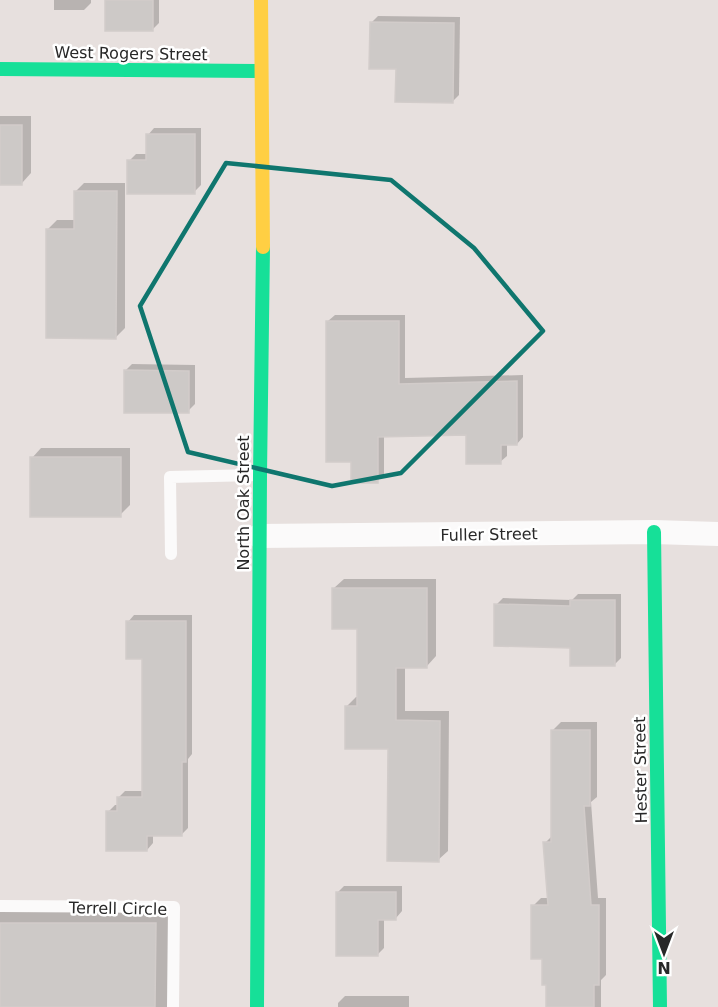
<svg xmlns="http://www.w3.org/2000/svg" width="718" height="1007" font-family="'DejaVu Sans',sans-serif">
	<rect width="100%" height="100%" fill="#e7e0de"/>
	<g fill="#0003">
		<path d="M 54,0 L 91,0 L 91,3 L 84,10 L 54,10 Z"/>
		<path d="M 106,0 L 159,0 L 159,23 L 152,30 Z"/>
		<path d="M 378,16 L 460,17 L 459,95 L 453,101 L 397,67 L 371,23 Z"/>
		<path d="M 0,116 L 31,116 L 31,173 L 22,183 L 0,183 Z"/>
		<path d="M 154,128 L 201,128 L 201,185 L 194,192 L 129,161 L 136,154 L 148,154 L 148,135 Z"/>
		<path d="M 84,183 L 125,183 L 125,328 L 116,337 L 48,229 L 57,220 L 75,220 L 75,192 Z"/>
		<path d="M 335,315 L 405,315 L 405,378 L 523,375 L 523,437 L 517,444 L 507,444 L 507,456 L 500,462 L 467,434 L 384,435 L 384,475 L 377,481 L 353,460 L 328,321 Z"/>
		<path d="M 132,364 L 195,365 L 195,404 L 188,411 L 125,371 Z"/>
		<path d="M 41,448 L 130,448 L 130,505 L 120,515 L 32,458 Z"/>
		<path d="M 344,579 L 436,579 L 436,656 L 427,666 L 405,666 L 405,711 L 449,711 L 448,851 L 438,860 L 389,748 L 346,707 L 356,697 L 358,697 L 358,627 L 334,588 Z"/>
		<path d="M 578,594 L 621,594 L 621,658 L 614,665 L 571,647 L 496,605 L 503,598 L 572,600 Z"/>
		<path d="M 134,615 L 192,615 L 192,754 L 188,759 L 188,828 L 181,835 L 153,835 L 153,843 L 147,850 L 108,812 L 115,805 L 118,805 L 118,798 L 125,791 L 143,791 L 143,657 L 128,622 Z"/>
		<path d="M 561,722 L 597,722 L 597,797 L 591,802 L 598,898 L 606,898 L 606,975 L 601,980 L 601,1007 L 547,1007 L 547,983 L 544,958 L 533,906 L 541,898 L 549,898 L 545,843 L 553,835 L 553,730 Z"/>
		<path d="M 344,886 L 402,886 L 402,911 L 396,918 L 384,918 L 384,948 L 377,955 L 337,893 Z"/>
		<rect x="0" y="908" width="171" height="99"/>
		<path d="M 345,996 L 409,996 L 409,1007 L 338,1007 L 338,1003 Z"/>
	</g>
	<g fill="#cdc9c7" stroke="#d2ccca" stroke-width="1.5">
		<rect x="105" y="0" width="48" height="31"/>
		<path d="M 370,22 L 454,23 L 453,103 L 395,102 L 396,69 L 369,69 Z"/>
		<rect x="0" y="125" width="22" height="60"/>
		<path d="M 146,134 L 195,134 L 195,194 L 127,194 L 127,160 L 146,160 Z"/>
		<path d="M 74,191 L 117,191 L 116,339 L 46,338 L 46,229 L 74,229 Z"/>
		<path d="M 326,321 L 399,321 L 399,384 L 517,381 L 517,445 L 501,445 L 501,464 L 466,464 L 466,435 L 378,437 L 378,483 L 351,483 L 351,462 L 326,462 Z"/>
		<path d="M 124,370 L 189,371 L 189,413 L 124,413 Z"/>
		<rect x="30" y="457" width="91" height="60"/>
		<path d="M 332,588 L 427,588 L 427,668 L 396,668 L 396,720 L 440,721 L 439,862 L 387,861 L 388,749 L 345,749 L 345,706 L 357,706 L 357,629 L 332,629 Z"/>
		<path d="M 570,600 L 615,600 L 615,666 L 570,666 L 570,648 L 494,646 L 494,604 L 570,606 Z"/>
		<path d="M 126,621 L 186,621 L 186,762 L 182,762 L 182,836 L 147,836 L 147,851 L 106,851 L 106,811 L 117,811 L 117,797 L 142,797 L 142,659 L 126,659 Z"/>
		<path d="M 551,730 L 590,730 L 590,806 L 584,806 L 591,905 L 599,905 L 599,985 L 594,985 L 594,1007 L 546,1007 L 546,985 L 542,985 L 542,959 L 531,959 L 531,905 L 548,905 L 543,842 L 551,842 Z"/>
		<path d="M 336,892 L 396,892 L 396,920 L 378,920 L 378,956 L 336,956 Z"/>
		<path d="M 0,923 L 156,923 L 155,1007 L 0,1007 Z"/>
	</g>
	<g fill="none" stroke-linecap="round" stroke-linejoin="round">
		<g stroke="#fbfafa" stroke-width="12">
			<path d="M 171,554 L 170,477 L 258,475"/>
			<path d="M 0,906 L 174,907 L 173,1007"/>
		</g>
		<path stroke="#fbfafa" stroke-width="24" d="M 259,536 L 654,532 L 718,534"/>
		<g stroke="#16e098" stroke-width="14">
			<path d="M 0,69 L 261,71"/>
			<path d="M 654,532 L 660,1007"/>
			<path d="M 257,1007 L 260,475 L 263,247"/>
		</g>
		<path stroke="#ffcf43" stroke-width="14" d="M 261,0 L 263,247"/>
	</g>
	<path fill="none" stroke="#0f766e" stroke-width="4.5" stroke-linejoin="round" d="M 226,163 L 391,180 L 474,248 L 543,331 L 401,473 L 332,486 L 188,452 L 140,306 Z"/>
	<g text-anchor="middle" stroke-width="5" stroke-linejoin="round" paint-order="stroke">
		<g font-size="16" fill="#282828" stroke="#fff">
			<text transform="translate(131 53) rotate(1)" y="6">West Rogers Street</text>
			<text transform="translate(243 503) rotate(-90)" y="6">North Oak Street</text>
			<text transform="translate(489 534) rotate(-1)" y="6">Fuller Street</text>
			<text transform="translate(640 770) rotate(-91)" y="6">Hester Street</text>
			<text transform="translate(118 908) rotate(1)" y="6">Terrell Circle</text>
		</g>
	</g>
	<g transform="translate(664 953) rotate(180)" stroke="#ffffff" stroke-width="4.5" paint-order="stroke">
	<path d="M0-4.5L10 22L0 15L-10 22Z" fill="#282828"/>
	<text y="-9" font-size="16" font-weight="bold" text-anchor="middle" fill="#282828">N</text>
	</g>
</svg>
